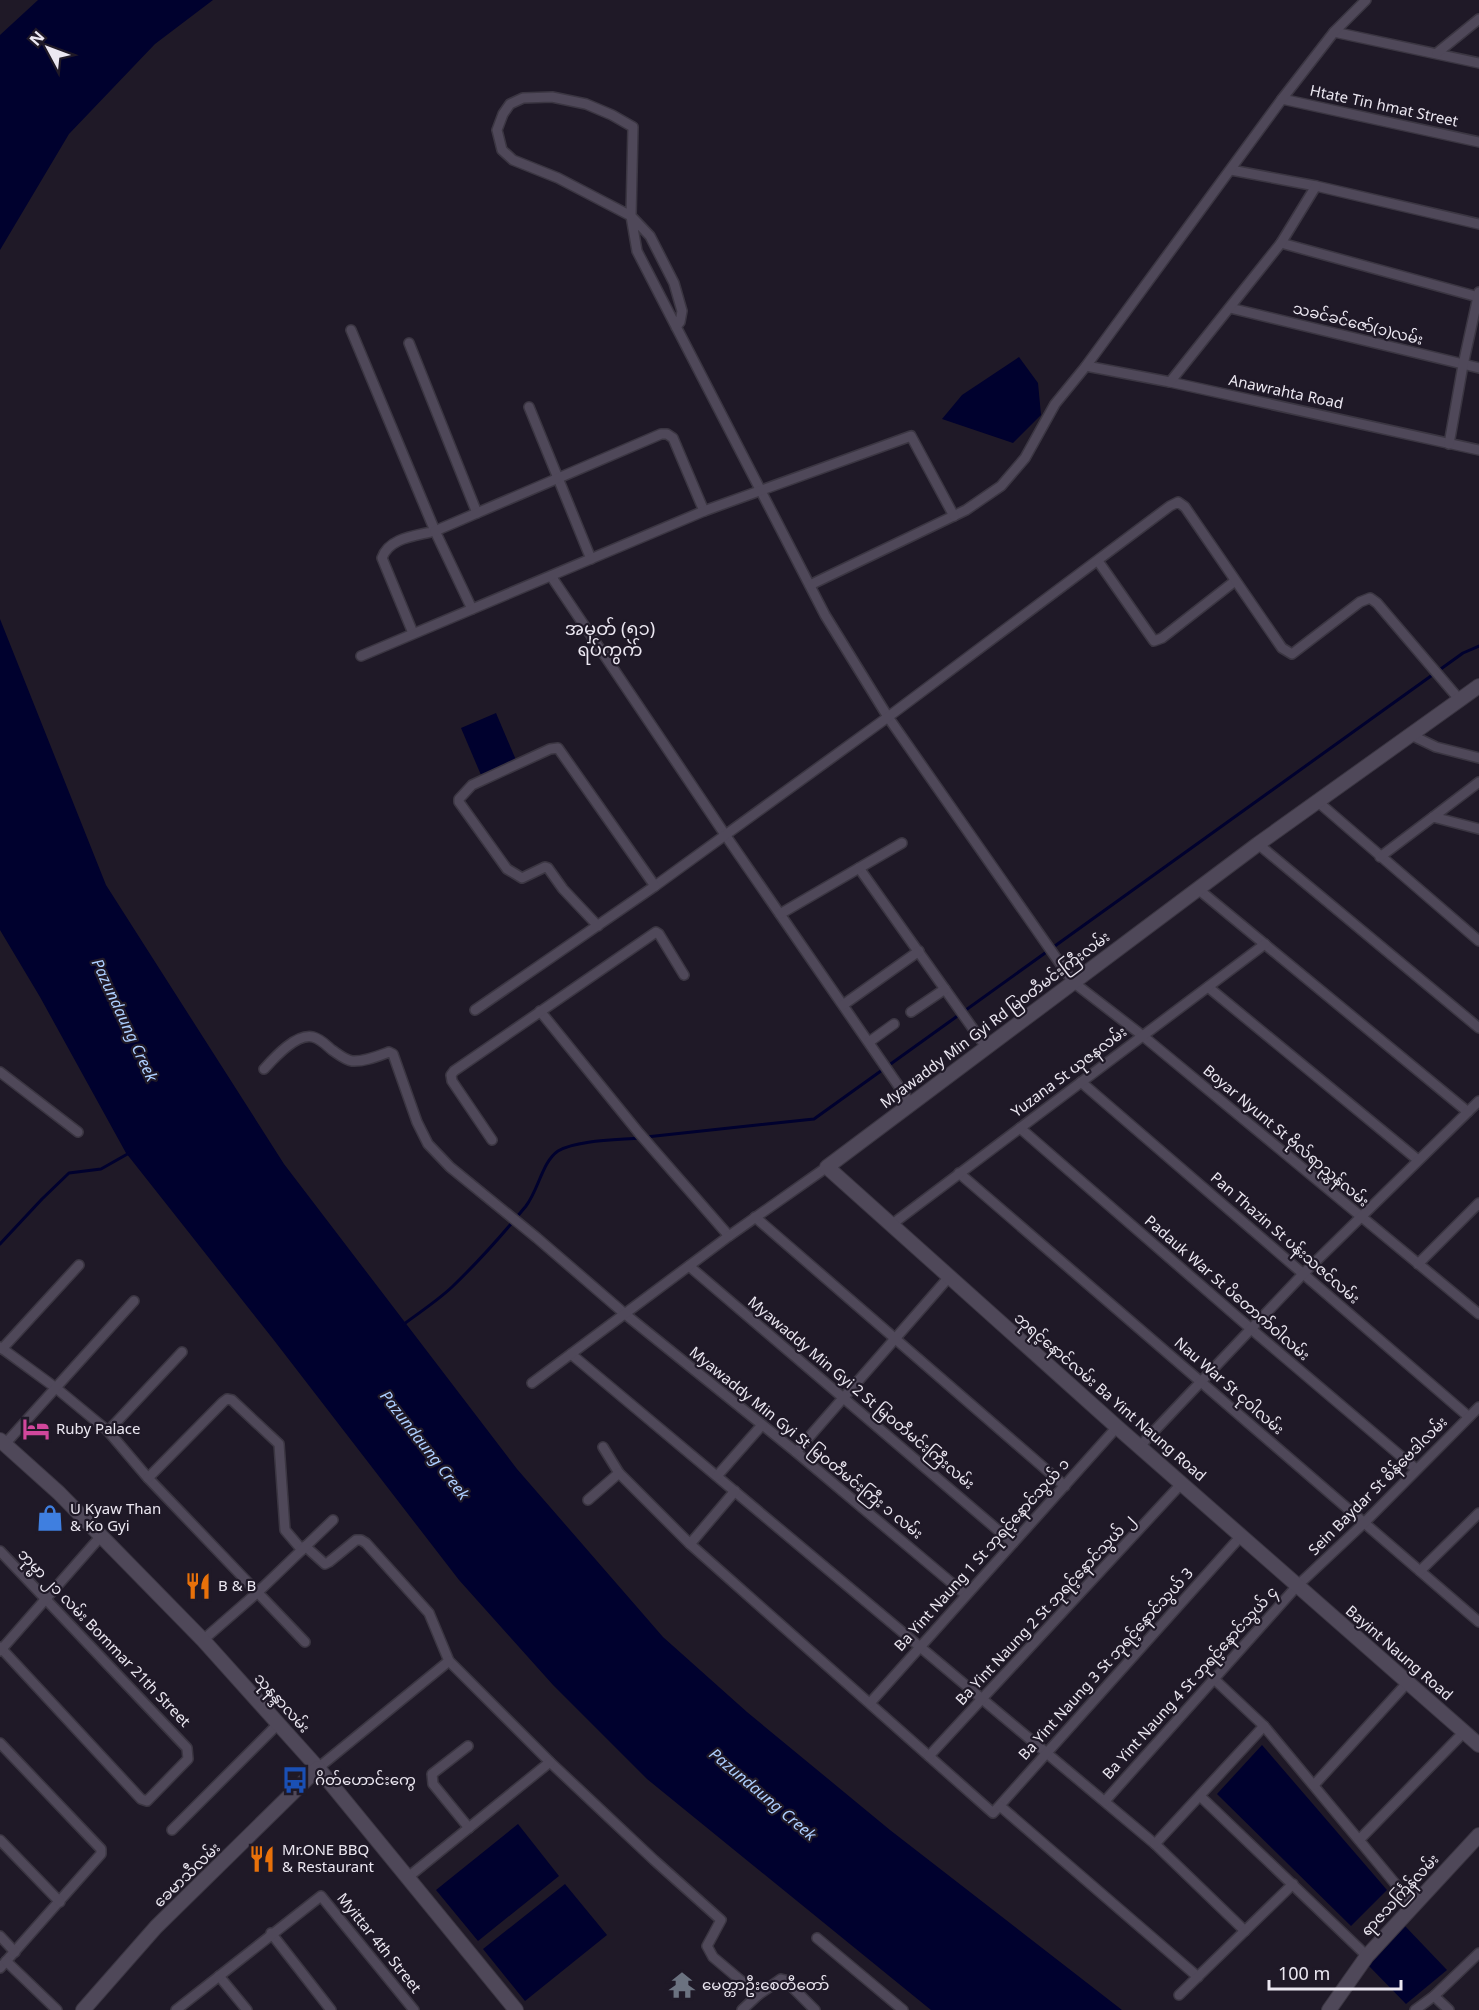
<svg xmlns="http://www.w3.org/2000/svg" width="1479" height="2010" font-family="'Noto Sans','Noto Sans Myanmar',sans-serif">
	<rect width="100%" height="100%" fill="#1f1927"/>
	<g fill="#00012e">
		<path d="M 38,0 L 213,0 L 155,44 L 69,134 L 0,250 L 0,35 Z"/>
		<path d="M 1019,357 L 1038,383 L 1041,415 L 1013,443 L 942,419 L 962,395 Z"/>
		<path d="M 0,619 L 106,885 L 284,1164 L 517,1469 L 663,1637 L 747,1712 L 890,1830 L 1122,2010 L 931,2010 L 647,1779 L 553,1685 L 459,1580 L 273,1339 L 126,1153 L 40,997 L 0,930 Z"/>
		<path d="M 496,713 L 516,760 L 481,775 L 461,728 Z"/>
		<path d="M 1262,1745 L 1387,1890 L 1351,1926 L 1217,1794 Z"/>
		<path d="M 518,1824 L 559,1876 L 478,1941 L 436,1890 Z"/>
		<path d="M 565,1884 L 607,1935 L 525,2001 L 483,1949 Z"/>
		<path d="M 1405,1926 L 1447,1970 L 1406,2004 L 1367,1964 Z"/>
	</g>
	<g fill="none" stroke-linecap="round" stroke-linejoin="round">
		<g stroke="#00012e" stroke-width="3">
			<path d="M 646,1137 L 814,1119 L 1463,653 L 1479,646"/>
			<path d="M 0,1244 L 42,1199 L 69,1173 L 101,1169 L 131,1152"/>
			<path d="M 404,1324 C 420,1312 437,1301 452,1287 C 478,1262 503,1234 526,1206 C 539,1189 542,1162 558,1151 C 577,1140 618,1140 640,1138"/>
		</g>
		<defs>
			<g id="minor">
				<path d="M 1334,32 L 1479,63"/>
				<path d="M 1437,53 L 1479,19"/>
				<path d="M 1282,99 L 1479,142"/>
				<path d="M 1231,170 L 1316,186 L 1479,224"/>
				<path d="M 1281,243 L 1478,297"/>
				<path d="M 1230,308 L 1479,368"/>
				<path d="M 676,327 L 680,322 L 682,311 L 674,283 L 650,236 L 631,216 L 558,178 L 513,160 L 502,150 L 497,130 L 503,114 L 510,104 L 523,98 L 552,97 L 586,104 L 612,115 L 633,127 L 631,216 L 637,251 L 825,615 L 888,717 L 1073,982 L 1143,1036 L 1479,1314"/>
				<path d="M 351,330 L 435,531 C 417,536 389,537 382,558 L 413,633"/>
				<path d="M 409,343 L 477,513"/>
				<path d="M 1086,366 L 1170,382 L 1479,450"/>
				<path d="M 1170,382 L 1281,243 L 1316,186"/>
				<path d="M 529,407 L 591,559"/>
				<path d="M 1449,444 L 1463,365 L 1479,292"/>
				<path d="M 1098,561 L 1154,641 L 1162,638 L 1235,581"/>
				<path d="M 551,576 L 726,836 L 911,1104"/>
				<path d="M 810,585 L 966,510 L 1001,486 L 1025,458 L 1055,404 L 1086,366 L 1282,99 L 1334,32 L 1366,0"/>
				<path d="M 472,609 L 435,531 L 661,434 L 667,434 L 673,438 L 704,511"/>
				<path d="M 361,656 L 704,511 L 911,436 L 954,516"/>
				<path d="M 1409,734 L 1436,747 L 1479,758"/>
				<path d="M 1317,801 L 1479,941"/>
				<path d="M 1433,817 L 1479,782"/>
				<path d="M 1258,844 L 1479,1028"/>
				<path d="M 1380,857 L 1433,817 L 1479,829"/>
				<path d="M 859,868 L 986,1047"/>
				<path d="M 655,886 L 888,717 L 1170,506 L 1178,502 L 1185,507 L 1282,648 L 1292,654 L 1360,602 L 1370,598 L 1377,603 L 1459,699"/>
				<path d="M 1198,889 L 1468,1112"/>
				<path d="M 780,914 L 902,843"/>
				<path d="M 1208,987 L 1418,1160"/>
				<path d="M 843,1005 L 919,951"/>
				<path d="M 475,1010 L 655,886 L 558,748 L 550,749 L 472,785 L 459,799 L 459,802 L 507,869 L 522,878 L 545,867 L 548,868 L 563,889 L 598,926"/>
				<path d="M 540,1011 L 639,1133 L 729,1236"/>
				<path d="M 911,1012 L 945,989"/>
				<path d="M 869,1042 L 894,1024"/>
				<path d="M 264,1069 C 274,1058 296,1033 313,1037 C 321,1039 326,1045 332,1050 C 338,1054 345,1060 352,1061 C 364,1062 378,1056 389,1052 L 393,1054 L 417,1122 L 428,1144 L 450,1167 L 537,1238 L 625,1314 L 796,1452 L 966,1595"/>
				<path d="M 0,1072 L 78,1132"/>
				<path d="M 1081,1082 L 1469,1417"/>
				<path d="M 1020,1128 L 1250,1328 L 1416,1469"/>
				<path d="M 492,1140 L 452,1081 L 451,1075 L 454,1071 L 656,932 L 659,934 L 684,975"/>
				<path d="M 959,1173 L 1479,1622"/>
				<path d="M 755,1217 L 1065,1486"/>
				<path d="M 891,1225 L 1265,944"/>
				<path d="M 1418,1264 L 1479,1203"/>
				<path d="M 689,1266 L 1013,1543"/>
				<path d="M 0,1347 L 56,1388 L 108,1431 L 148,1478 L 305,1642"/>
				<path d="M 2,1349 L 79,1265"/>
				<path d="M 571,1354 L 1155,1844 L 1245,1931"/>
				<path d="M 532,1383 L 729,1236 L 827,1167"/>
				<path d="M 108,1431 L 182,1352"/>
				<path d="M 5,1444 L 134,1301"/>
				<path d="M 1140,1446 L 1304,1273 L 1479,1101"/>
				<path d="M 603,1447 L 619,1473 L 690,1544"/>
				<path d="M 796,1452 L 949,1277"/>
				<path d="M 717,1476 L 762,1425"/>
				<path d="M 148,1478 L 223,1402 L 227,1399 L 232,1400 L 279,1444 L 285,1530 L 302,1550"/>
				<path d="M 735,1491 L 690,1544 L 993,1813 L 1241,1536"/>
				<path d="M 588,1500 L 619,1473"/>
				<path d="M 305,1546 L 325,1564 L 329,1562 L 356,1540 L 361,1540 L 366,1543 L 429,1613 L 449,1661 L 550,1762 L 654,1860 L 721,1920 L 707,1946 L 713,1957 L 758,1995"/>
				<path d="M 0,1551 L 187,1748 L 188,1759 L 147,1801 L 141,1799 L 0,1647"/>
				<path d="M 1420,1571 L 1479,1513"/>
				<path d="M 203,1640 L 258,1592 L 333,1520"/>
				<path d="M 0,1651 L 101,1536"/>
				<path d="M 1213,1678 L 1264,1726 L 1413,1905"/>
				<path d="M 870,1703 L 1117,1427"/>
				<path d="M 0,1743 L 101,1849 L 101,1854 L 0,1968"/>
				<path d="M 468,1746 L 432,1774 L 433,1784 L 469,1828"/>
				<path d="M 929,1756 L 1182,1483"/>
				<path d="M 318,1768 L 449,1661"/>
				<path d="M 1314,1785 L 1408,1682"/>
				<path d="M 1200,1796 L 1367,1956"/>
				<path d="M 1105,1801 L 1297,1586 L 1364,1523 L 1479,1407"/>
				<path d="M 1000,1806 L 1198,1977"/>
				<path d="M 172,1830 L 278,1724"/>
				<path d="M 0,1840 L 60,1902"/>
				<path d="M 1359,1840 L 1464,1732"/>
				<path d="M 1155,1844 L 1264,1726"/>
				<path d="M 407,1878 L 550,1762"/>
				<path d="M 271,1933 L 331,2010"/>
				<path d="M 0,1936 L 15,1952"/>
				<path d="M 817,1938 L 903,2010"/>
				<path d="M 6,1961 L 57,2010"/>
				<path d="M 219,1976 L 247,2010"/>
				<path d="M 1179,1995 L 1293,1884"/>
				<path d="M 1434,1996 L 1449,2010"/>
				<path d="M 176,2010 L 321,1896 L 414,2010"/>
				<path d="M 742,2010 L 758,1995 L 781,1979 L 785,1980 L 815,2010"/>
				<path d="M 1415,2010 L 1434,1996 L 1479,1953"/>
			</g>
			<g id="secondary">
				<path d="M 1479,686 L 1258,844 L 827,1167 L 1117,1427 L 1479,1745"/>
				<path d="M 0,1440 L 59,1493 L 203,1640 L 318,1768 L 516,2010"/>
				<path d="M 83,2010 L 156,1927 L 318,1768"/>
				<path d="M 1329,2010 L 1367,1956 L 1479,1835"/>
			</g>
		</defs>
		<use href="#minor" stroke="#3b3642" stroke-width="12"/>
		<use href="#secondary" stroke="#3b3642" stroke-width="16"/>
		<use href="#minor" stroke="#4f4859" stroke-width="9"/>
		<use href="#secondary" stroke="#4f4859" stroke-width="14"/>
	</g>
	<defs>
		<symbol id="hotel-bare" viewBox="-9 -9 18 18"><path d="M-6-4.5h1.5V1H6V5H4.5V3h-9V5H-6ZM-4 0a1.8 1.8 0 1 1 3.6 0ZM.5 0V-2.5h3Q6-2.5 6 0Z" fill="#d1479c" stroke="#1f1927" stroke-width="2.5" paint-order="stroke"/></symbol>
		<symbol id="shop-bare" viewBox="-9 -9 18 18"><path d="M-5-2.5h2.3a2.7 3.5 0 0 1 5.4 0H5L5.5 6h-11ZM-1.5-2.5h3a1.5 2.3 0 0 0-3 0Z" fill="#3f7fe0" stroke="#1f1927" stroke-width="2.5" paint-order="stroke"/></symbol>
		<symbol id="restaurant-bare" viewBox="-9 -9 18 18"><path d="M-5-6h1v4h1v-4h1v4h1v-4h1v5L-1.5 .5V6h-2V.5L-5-1ZM5-6V6H3V1.5H1.5Q1.5-4 5-6Z" fill="#e8710a" stroke="#1f1927" stroke-width="2.5" paint-order="stroke"/></symbol>
		<symbol id="bus-bare" viewBox="-9 -9 18 18"><path d="M-5-6H5V4H4V6H2V4H-2V6H-4V4H-5ZM-3.5-4V0h7V-4ZM-3.5 1.2v1.5H-2V1.2ZM2 1.2v1.5H3.5V1.2Z" fill="#1a4fb4" stroke="#1f1927" stroke-width="2.5" paint-order="stroke"/></symbol>
		<symbol id="temple-bare" viewBox="-9 -9 18 18"><path d="M0-6L5-2H3V0L6.5 2.5H4V6H1.5V3h-3V6H-4V2.5H-6.5L-3 0V-2H-5Z" fill="#6b7280" stroke="#1f1927" stroke-width="2.5" paint-order="stroke"/></symbol>
	</defs>
	<g fill-rule="evenodd">
		<use href="#hotel-bare" x="17" y="1410" width="38" height="38"/>
		<use href="#shop-bare" x="31" y="1499" width="38" height="38"/>
		<use href="#restaurant-bare" x="179" y="1567" width="38" height="38"/>
		<use href="#bus-bare" x="276" y="1761" width="38" height="38"/>
		<use href="#restaurant-bare" x="243" y="1840" width="38" height="38"/>
		<use href="#temple-bare" x="663" y="1966" width="38" height="38"/>
	</g>
	<g text-anchor="middle" stroke-width="4.5" stroke-linejoin="round" paint-order="stroke">
		<g font-size="15" fill="#ebe7f1" stroke="#1f1927">
			<text transform="translate(1384 106) rotate(12)" y="5">Htate Tin hmat Street</text>
			<text transform="translate(1358 324) rotate(14)" y="5">သခင်ခင်ဇော်(၁)လမ်း</text>
			<text transform="translate(1286 392) rotate(12)" y="5">Anawrahta Road</text>
			<text transform="translate(995 1020) rotate(-37)" y="5">Myawaddy Min Gyi Rd မြဝတီမင်းကြီးလမ်း</text>
			<text transform="translate(1069 1072) rotate(-37)" y="5">Yuzana St ယုဇနလမ်း</text>
			<text transform="translate(1286 1136) rotate(40)" y="5">Boyar Nyunt St ဗိုလ်ရာညွှန်လမ်း</text>
			<text transform="translate(1285 1238) rotate(41)" y="5">Pan Thazin St ပန်းသဇင်လမ်း</text>
			<text transform="translate(1227 1288) rotate(41)" y="5">Padauk War St ပိတောက်ဝါလမ်း</text>
			<text transform="translate(1229 1386) rotate(41)" y="5">Nau War St ငုဝါလမ်း</text>
			<text transform="translate(861 1393) rotate(40)" y="5">Myawaddy Min Gyi 2 St မြဝတီမင်းကြီးလမ်း</text>
			<text transform="translate(1110 1397) rotate(41)" y="5">ဘုရင့်နောင်လမ်း Ba Yint Naung Road</text>
			<text transform="translate(806 1443) rotate(39)" y="5">Myawaddy Min Gyi St မြဝတီမင်းကြီး ၁ လမ်း</text>
			<text transform="translate(1378 1486) rotate(-45)" y="5">Sein Baydar St စိန်ဗေဒါလမ်း</text>
			<text transform="translate(982 1555) rotate(-48)" y="5">Ba Yint Naung 1 St ဘုရင့်နောင်သွယ် ၁</text>
			<text transform="translate(1045 1610) rotate(-47)" y="5">Ba Yint Naung 2 St ဘုရင့်နောင်သွယ် ၂</text>
			<text transform="translate(104 1638) rotate(46)" y="5">ဘုမ္မာ ၂၁ လမ်း Bommar 21th Street</text>
			<text transform="translate(1399 1653) rotate(41)" y="5">Bayint Naung Road</text>
			<text transform="translate(1106 1664) rotate(-48)" y="5">Ba Yint Naung 3 St ဘုရင့်နောင်သွယ် 3</text>
			<text transform="translate(1190 1683) rotate(-48)" y="5">Ba Yint Naung 4 St ဘုရင့်နောင်သွယ် ၄</text>
			<text transform="translate(282 1703) rotate(48)" y="5">သုနန္ဒာလမ်း</text>
			<text transform="translate(187 1875) rotate(-44)" y="5">ခေမာသီလမ်း</text>
			<text transform="translate(1400 1895) rotate(-47)" y="5">ရာဇသင်္ကြန်လမ်း</text>
			<text transform="translate(379 1943) rotate(51)" y="5">Myittar 4th Street</text>
		</g>
		<g font-size="15" fill="#ebe7f1" stroke="#1f1927" text-anchor="start">
			<text x="56" y="1434">Ruby Palace</text>
			<text x="70" y="1514">U Kyaw Than<tspan x="70" dy="17">&amp; Ko Gyi</tspan></text>
			<text x="218" y="1591">B &amp; B</text>
			<text x="315" y="1785">ဂိတ်ဟောင်းကွေ</text>
			<text x="282" y="1855">Mr.ONE BBQ<tspan x="282" dy="17">&amp; Restaurant</tspan></text>
			<text x="702" y="1990">မေတ္တာဦးစေတီတော်</text>
		</g>
		<g font-size="16" font-style="italic" fill="#aecfff" stroke="#1f1927">
			<text transform="translate(125 1020) rotate(65)" y="6">Pazundaung Creek</text>
			<text transform="translate(425 1445) rotate(52)" y="6">Pazundaung Creek</text>
			<text transform="translate(763 1794) rotate(40)" y="6">Pazundaung Creek</text>
		</g>
		<g font-size="18" fill="#ebe7f1" stroke="#1f1927">
			<text x="610" y="635">အမှတ် (၅၁)<tspan x="610" dy="21">ရပ်ကွက်</tspan></text>
		</g>
	</g>
	<g transform="translate(48 48) rotate(311)" stroke="#1f1927" stroke-width="4.5" paint-order="stroke">
	<path d="M0-4.5L10 22L0 15L-10 22Z" fill="#ebe7f1"/>
	<text y="-9" font-size="16" font-weight="bold" text-anchor="middle" fill="#ebe7f1">N</text>
	</g>
	<path d="M1269 1980v9h132v-9" fill="none" stroke="#ebe7f1" stroke-width="3"/>
	<text x="1278" y="1980" font-size="18" fill="#ebe7f1" stroke="#1f1927" stroke-width="4.5" paint-order="stroke">100 m</text>
</svg>
